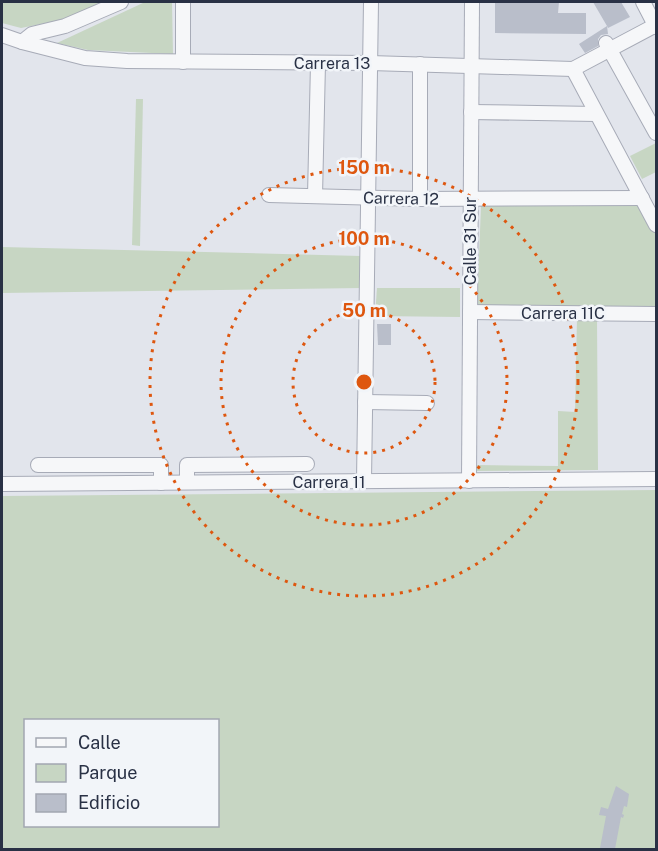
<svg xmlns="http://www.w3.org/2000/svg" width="658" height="851" font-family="'Public Sans',sans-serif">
	<rect width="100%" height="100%" fill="#e2e5ec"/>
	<g fill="#c7d6c3" fill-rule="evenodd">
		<path d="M 2,2 L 107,2 L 66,19 L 21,28 L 2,23 Z"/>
		<path d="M 145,2 L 172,2 L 173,54 L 88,50 L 57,43 Z"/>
		<path d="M 136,99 L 143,99 L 140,246 L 132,245 Z"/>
		<path d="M 656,143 L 656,172 L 642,179 L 630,156 Z"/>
		<path d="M 641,205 L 656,235 L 656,308 L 477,307 L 481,206 Z"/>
		<path d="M 2,247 L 361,256 L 361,288 L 2,293 Z"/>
		<path d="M 377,288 L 460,288 L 460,317 L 375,316 Z"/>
		<path d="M 577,318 L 597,318 L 598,470 L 476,471 L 477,465 L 558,466 L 558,411 L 575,412 Z"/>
		<path d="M 656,490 L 656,849 L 2,849 L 2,496 ZM 26,720 L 218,720 L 218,826 L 26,826 Z"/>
	</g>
	<g fill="#b9beca">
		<path d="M 495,2 L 559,2 L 558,13 L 586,13 L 586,34 L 495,33 Z"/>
		<path d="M 593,2 L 621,2 L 630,17 L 608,28 L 607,26 L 608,34 L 601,35 L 598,39 L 598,46 L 585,53 L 579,44 L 607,26 Z"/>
		<path d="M 377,324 L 391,324 L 391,345 L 378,345 Z"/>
		<path d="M 616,786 L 629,794 L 627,807 L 624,806 L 622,814 L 624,815 L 623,818 L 621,817 L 615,849 L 605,849 L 600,848 L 606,816 L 599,815 L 601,807 L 608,809 Z"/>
	</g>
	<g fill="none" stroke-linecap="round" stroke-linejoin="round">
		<defs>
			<g id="minor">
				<path d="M 183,2 L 183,62"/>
				<path d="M 643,2 L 656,27"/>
				<path d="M 2,35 L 22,42 L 85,58 L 127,61 L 370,63 L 573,69 L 656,25"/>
				<path d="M 22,42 L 32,34 L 65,26 L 121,2"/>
				<path d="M 606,43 L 656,133"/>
				<path d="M 573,69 L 656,225"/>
				<path d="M 471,112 L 596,114"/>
				<path d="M 269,195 L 420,199 L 642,198"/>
				<path d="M 315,196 L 318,63"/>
				<path d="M 420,199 L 420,64"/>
				<path d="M 470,312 L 656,314"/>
				<path d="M 365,402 L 427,403"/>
				<path d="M 38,465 L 161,465 L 161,483"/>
				<path d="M 364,481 L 371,2"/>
				<path d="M 469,481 L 472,2"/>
				<path d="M 187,482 L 187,465 L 307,464"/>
				<path d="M 2,484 L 656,479"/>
			</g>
		</defs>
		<use href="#minor" stroke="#a7abb7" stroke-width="16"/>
		<use href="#minor" stroke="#f6f7f9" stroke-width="14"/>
	</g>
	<g fill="none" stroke="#de570f" stroke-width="3" stroke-dasharray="3 6">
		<circle cx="364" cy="382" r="71"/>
		<circle cx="364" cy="382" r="143"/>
		<circle cx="364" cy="382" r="214"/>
	</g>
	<g text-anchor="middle" stroke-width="5" stroke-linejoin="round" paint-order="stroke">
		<g font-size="16" fill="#293145" stroke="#f2f5f9">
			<text x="332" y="69">Carrera 13</text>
			<text transform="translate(401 198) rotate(1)" y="6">Carrera 12</text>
			<text transform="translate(470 241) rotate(-90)" y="6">Calle 31 Sur</text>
			<text x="563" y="319">Carrera 11C</text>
			<text x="329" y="488">Carrera 11</text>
		</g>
	</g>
	<circle cx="364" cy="382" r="9" fill="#de570f" stroke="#f2f5f9" stroke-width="3"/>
	<g font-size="18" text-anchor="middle" font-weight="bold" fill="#de570f" stroke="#f2f5f9" stroke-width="5" stroke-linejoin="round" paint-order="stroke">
		<text x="364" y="174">150 m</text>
		<text x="364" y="245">100 m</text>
		<text x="364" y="317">50 m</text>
	</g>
	<rect width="658" height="851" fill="none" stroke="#293145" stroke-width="6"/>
	<rect x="24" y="719" width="195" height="108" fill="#f2f5f9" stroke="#a2a7b1" stroke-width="1.5"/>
	<rect x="36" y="738" width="30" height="9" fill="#f6f7f9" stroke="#a2a7b1" stroke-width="1.5"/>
	<text x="78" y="749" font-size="18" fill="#293145">Calle</text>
	<rect x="36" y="764" width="30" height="18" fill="#c7d6c3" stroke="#a2a7b1" stroke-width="1.5"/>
	<text x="78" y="779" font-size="18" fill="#293145">Parque</text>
	<rect x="36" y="794" width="30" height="18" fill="#b9beca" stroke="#a2a7b1" stroke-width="1.5"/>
	<text x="78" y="809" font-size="18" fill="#293145">Edificio</text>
</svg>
